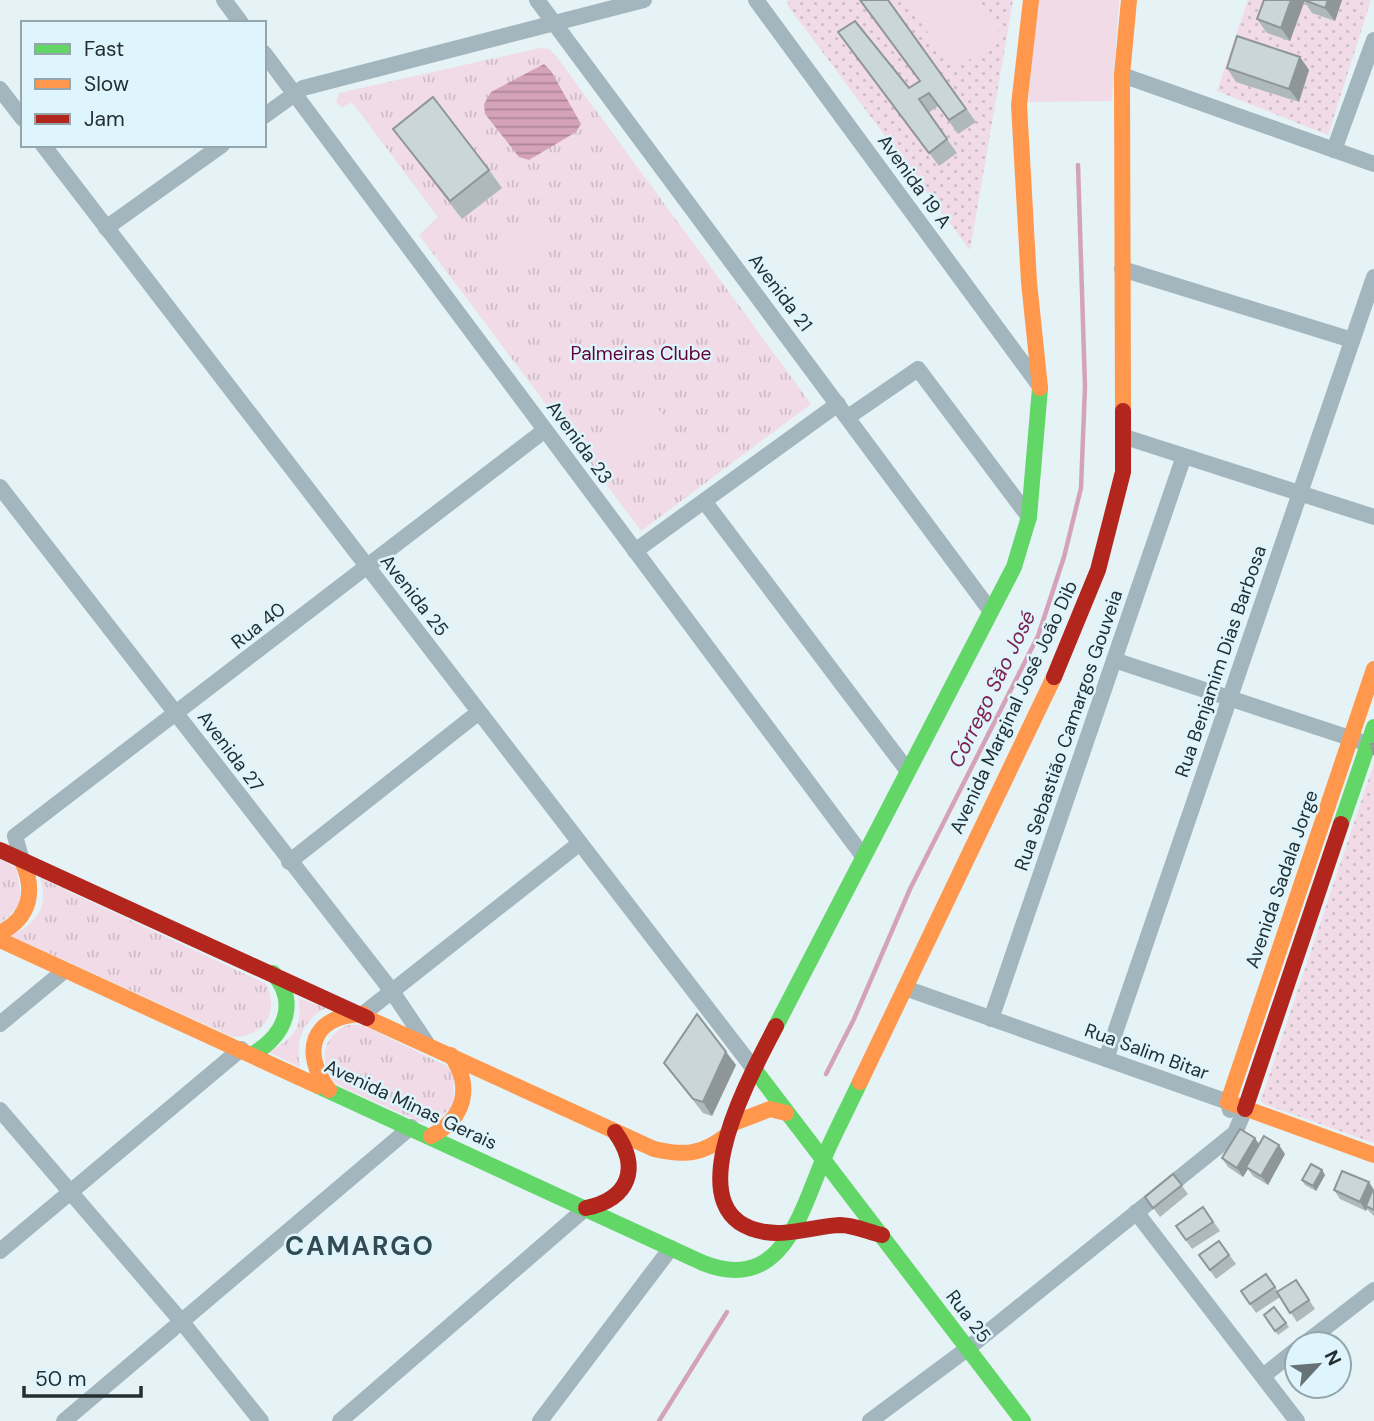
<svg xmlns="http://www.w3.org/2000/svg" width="1374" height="1421" font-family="'DM Sans',sans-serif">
	<defs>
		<pattern id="grass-dots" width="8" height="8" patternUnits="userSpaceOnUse" patternTransform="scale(1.75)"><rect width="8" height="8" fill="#f0dbe6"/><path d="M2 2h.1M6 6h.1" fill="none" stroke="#cebcc6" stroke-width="1.8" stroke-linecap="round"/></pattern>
		<pattern id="park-tufts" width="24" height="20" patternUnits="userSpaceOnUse" patternTransform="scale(1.75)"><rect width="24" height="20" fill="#f0dbe6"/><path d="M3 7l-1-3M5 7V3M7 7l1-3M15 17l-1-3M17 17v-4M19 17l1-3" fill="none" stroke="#cebcc6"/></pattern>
		<pattern id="water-rules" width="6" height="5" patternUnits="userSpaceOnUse" patternTransform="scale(1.75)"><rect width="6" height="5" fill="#d5a3b9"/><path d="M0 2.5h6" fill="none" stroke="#ad8597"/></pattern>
	</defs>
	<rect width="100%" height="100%" fill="#e5f2f6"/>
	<g fill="url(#grass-dots)">
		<path d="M 787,0 L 1013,0 L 970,250 L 789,7 Z"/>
		<path d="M 1248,0 L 1371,0 L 1328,135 L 1217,91 Z"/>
		<path d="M 1374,763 L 1374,1143 L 1264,1104 L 1261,1100 Z"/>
	</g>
	<g fill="url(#park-tufts)">
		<path d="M 540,48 L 549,49 L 556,56 L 811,404 L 641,531 L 419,235 L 438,217 L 352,102 L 342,108 L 336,102 L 339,93 Z"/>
		<path d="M 0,859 L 16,868 L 22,903 L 0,924 Z"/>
		<path d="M 40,878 L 266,984 C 280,1011 264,1037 233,1037 L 11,936 C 36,924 50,907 40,878 Z"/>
		<path d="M 298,998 L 326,1008 C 302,1020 295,1042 300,1067 L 267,1051 C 292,1043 305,1025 298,998 Z"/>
		<path d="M 348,1025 L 362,1025 L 453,1069 L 454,1104 L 438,1120 L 420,1122 L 338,1085 C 317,1066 321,1036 348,1025 Z"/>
	</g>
	<g fill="#f0dbe6">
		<path d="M 904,0 L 976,0 L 1002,36 L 955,70 Z"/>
		<path d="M 1038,0 L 1119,0 L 1112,101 L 1028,102 Z"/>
		<path d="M 532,222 L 550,247 L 505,281 L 487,257 Z"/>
		<path d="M 647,395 L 675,430 L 621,474 L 593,439 Z"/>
	</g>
	<path fill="url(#water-rules)" d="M 544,64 L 551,71 L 581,124 L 576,132 L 529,160 L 519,157 L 485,114 L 484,104 L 491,92 Z"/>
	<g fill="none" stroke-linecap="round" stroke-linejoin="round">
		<g stroke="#d5a3b9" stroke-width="4.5">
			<path d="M 826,1074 L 854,1019 L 910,889 L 1038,636 L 1064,557 L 1081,488 L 1085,387 L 1078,165"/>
			<path d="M 659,1421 L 727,1312"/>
		</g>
		<g stroke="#a3b6bd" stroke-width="16">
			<path d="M 224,0 L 241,23"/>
			<path d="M 537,0 L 990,610"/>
			<path d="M 756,0 L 1039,385"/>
			<path d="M 264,53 L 863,856"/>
			<path d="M 1122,75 L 1374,164"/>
			<path d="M 0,89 L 23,119"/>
			<path d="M 264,116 L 303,88 L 644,0"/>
			<path d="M 43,145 L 754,1069"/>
			<path d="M 1334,150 L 1374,40"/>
			<path d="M 106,228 L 222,145"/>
			<path d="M 1122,269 L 1352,340"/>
			<path d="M 848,417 L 918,369 L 1029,517"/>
			<path d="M 1125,437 L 1374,517"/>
			<path d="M 0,487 L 391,990 L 426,1042"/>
			<path d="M 704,501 L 907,770"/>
			<path d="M 635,551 L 838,404"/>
			<path d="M 1114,660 L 1359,741"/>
			<path d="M 22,861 L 15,836 L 545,430"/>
			<path d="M 289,862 L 479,712"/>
			<path d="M 905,988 L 1228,1102 L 1230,1110"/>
			<path d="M 363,1014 L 580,843"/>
			<path d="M 991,1019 L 1184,456"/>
			<path d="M 0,1024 L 64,971"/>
			<path d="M 1106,1059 L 1374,277"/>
			<path d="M 0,1110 L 182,1322 L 261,1421"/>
			<path d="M 1136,1212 L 1297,1421"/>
			<path d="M 0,1251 L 241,1049"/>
			<path d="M 1304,1344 L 1374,1290"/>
			<path d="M 1263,1376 L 1297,1349"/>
			<path d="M 64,1421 L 411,1127"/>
			<path d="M 340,1421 L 586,1208"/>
			<path d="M 540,1421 L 671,1248"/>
			<path d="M 870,1421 L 967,1349 L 1235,1133 L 1245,1109"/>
		</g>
		<g stroke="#63d668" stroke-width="16">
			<path d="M 1341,824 L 1374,727"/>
			<path d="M 776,1026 L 1014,567 L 1029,517 L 1040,388"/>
			<path d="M 253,1054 C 285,1035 299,1003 273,973"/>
			<path d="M 754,1069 L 1023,1421"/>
			<path d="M 318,1086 L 703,1263 C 781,1294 800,1215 823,1160 C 834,1134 848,1108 860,1082"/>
		</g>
		<g stroke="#ff974d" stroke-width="16">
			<path d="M 1031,0 L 1019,105 L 1029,282 L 1040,388"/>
			<path d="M 1123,411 L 1122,75 L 1129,0"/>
			<path d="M 1374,669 L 1228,1102 L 1374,1155"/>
			<path d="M 0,933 C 30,918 36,891 22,861"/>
			<path d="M 0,940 L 318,1086"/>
			<path d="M 367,1018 L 654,1149 C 684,1156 702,1155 727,1135"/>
			<path d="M 860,1082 L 1054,677"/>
			<path d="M 329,1090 C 300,1052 312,1015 363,1014"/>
			<path d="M 731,1124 L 770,1109 L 786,1113"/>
			<path d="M 431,1136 C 465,1118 473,1087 451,1055"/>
		</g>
		<g stroke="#b3261e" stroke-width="16">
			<path d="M 1054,677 L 1098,570 L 1123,472 L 1123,411"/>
			<path d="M 0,850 L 367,1018"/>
			<path d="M 776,1026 C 752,1073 670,1217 765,1232 C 789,1236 816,1226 840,1225 C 853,1225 869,1232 882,1235"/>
			<path d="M 1245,1109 L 1341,824"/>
			<path d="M 586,1208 C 629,1199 641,1168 615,1132"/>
		</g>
	</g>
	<g fill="#afb8bb">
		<path d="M 888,0 L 976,122 L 958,134 L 938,106 L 928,113 L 957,153 L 939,166 L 838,32 L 909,88 L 920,82 Z"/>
		<path d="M 1264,0 L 1342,0 L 1335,21 L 1312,13 L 1304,1 L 1290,41 L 1267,33 L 1257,19 Z"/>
		<path d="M 1300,57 L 1309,70 L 1299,102 L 1236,82 L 1227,68 Z"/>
		<path d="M 393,129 L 489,170 L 502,188 L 462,219 Z"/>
		<path d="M 726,1052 L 736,1065 L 712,1116 L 703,1113 L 664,1063 Z"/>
		<path d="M 1259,1144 L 1285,1154 L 1268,1185 L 1253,1176 L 1248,1169 L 1243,1177 L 1228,1167 L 1222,1158 Z"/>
		<path d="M 1322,1170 L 1325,1175 L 1316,1191 L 1305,1185 L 1302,1180 Z"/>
		<path d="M 1173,1174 L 1188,1194 L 1160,1217 L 1145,1197 Z"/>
		<path d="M 1334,1190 L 1374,1190 L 1374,1216 L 1367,1209 L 1366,1211 L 1340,1199 Z"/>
		<path d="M 1203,1207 L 1220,1231 L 1192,1249 L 1176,1226 Z"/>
		<path d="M 1219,1241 L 1236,1264 L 1216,1279 L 1199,1255 Z"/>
		<path d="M 1266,1274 L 1278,1291 L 1296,1280 L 1315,1309 L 1297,1322 L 1280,1297 L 1256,1313 L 1241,1291 Z"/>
		<path d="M 1274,1307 L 1289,1327 L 1278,1335 L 1264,1315 Z"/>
	</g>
	<g fill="#8e9698">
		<path d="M 1291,0 L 1305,0 L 1290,41 L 1281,28 Z"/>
		<path d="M 1328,0 L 1342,0 L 1335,21 L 1325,8 Z"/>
		<path d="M 1300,57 L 1309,70 L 1299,102 L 1289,89 Z"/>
		<path d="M 726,1052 L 736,1065 L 712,1116 L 703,1102 Z"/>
		<path d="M 1255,1138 L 1261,1147 L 1243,1177 L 1237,1168 Z"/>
		<path d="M 1279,1145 L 1285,1154 L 1268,1185 L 1261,1176 Z"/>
		<path d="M 1322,1170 L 1325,1175 L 1316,1191 L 1313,1186 Z"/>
		<path d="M 1369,1182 L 1374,1190 L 1374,1193 L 1366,1206 L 1367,1209 L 1366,1211 L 1360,1202 Z"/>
	</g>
	<g fill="#cbd6d9" stroke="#8e9698" stroke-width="2">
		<path d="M 860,0 L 888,0 L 966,109 L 949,120 L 929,93 L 919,99 L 947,139 L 929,153 L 838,32 L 855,21 L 909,88 L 920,81 Z"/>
		<path d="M 1264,0 L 1291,0 L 1281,28 L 1257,19 Z"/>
		<path d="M 1304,0 L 1328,0 L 1325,8 Z"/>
		<path d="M 1237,36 L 1300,57 L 1289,89 L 1227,68 Z"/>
		<path d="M 433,97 L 489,170 L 450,201 L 393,129 Z"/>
		<path d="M 1371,744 L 1374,744 L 1374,755 Z"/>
		<path d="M 697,1014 L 726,1052 L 703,1102 L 693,1099 L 664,1063 Z"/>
		<path d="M 1240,1129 L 1255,1138 L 1237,1168 L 1222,1158 Z"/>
		<path d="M 1264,1136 L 1279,1145 L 1261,1176 L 1246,1167 Z"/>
		<path d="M 1311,1164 L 1322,1170 L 1313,1186 L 1302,1180 Z"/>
		<path d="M 1342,1171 L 1369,1182 L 1360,1202 L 1334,1190 Z"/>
		<path d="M 1173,1174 L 1182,1185 L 1153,1208 L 1145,1197 Z"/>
		<path d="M 1372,1191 L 1374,1192 L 1374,1210 L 1366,1206 Z"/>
		<path d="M 1203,1207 L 1213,1222 L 1186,1240 L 1176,1226 Z"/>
		<path d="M 1219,1241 L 1229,1255 L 1210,1270 L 1199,1255 Z"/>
		<path d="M 1266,1274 L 1275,1287 L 1250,1304 L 1241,1291 Z"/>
		<path d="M 1296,1280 L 1309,1300 L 1290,1313 L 1277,1292 Z"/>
		<path d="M 1274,1307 L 1286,1323 L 1275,1331 L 1264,1315 Z"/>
	</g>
	<g text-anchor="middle" stroke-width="5" stroke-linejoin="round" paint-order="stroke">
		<g font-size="19" fill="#242f32" stroke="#def5fd">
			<text transform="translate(915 181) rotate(54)" y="7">Avenida 19 A</text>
			<text transform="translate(781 292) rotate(53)" y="7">Avenida 21</text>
			<text transform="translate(580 442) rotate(54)" y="7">Avenida 23</text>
			<text transform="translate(415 595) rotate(52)" y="7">Avenida 25</text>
			<text transform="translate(258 625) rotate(-38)" y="7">Rua 40</text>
			<text transform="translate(1220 661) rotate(-71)" y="7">Rua Benjamim Dias Barbosa</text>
			<text transform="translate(1013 707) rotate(-65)" y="7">Avenida Marginal José João Dib</text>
			<text transform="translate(1068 730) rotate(-71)" y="7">Rua Sebastião Camargos Gouveia</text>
			<text transform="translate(231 751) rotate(53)" y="7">Avenida 27</text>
			<text transform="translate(1281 879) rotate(-71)" y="7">Avenida Sadala Jorge</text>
			<text transform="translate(1147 1051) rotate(20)" y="7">Rua Salim Bitar</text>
			<text transform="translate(411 1104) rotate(25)" y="7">Avenida Minas Gerais</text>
			<text transform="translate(969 1316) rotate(53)" y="7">Rua 25</text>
		</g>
		<g font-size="19" fill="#620137" stroke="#def5fd">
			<text x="641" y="360">Palmeiras Clube</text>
		</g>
		<g font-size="21" font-style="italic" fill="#7e224e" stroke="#def5fd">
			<text transform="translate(992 689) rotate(-64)" y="7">Córrego São José</text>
		</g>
		<g font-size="26" font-weight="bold" letter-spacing="2" fill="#324b53" stroke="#def5fd">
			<text x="360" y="1255">CAMARGO</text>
		</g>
	</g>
	<rect x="21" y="21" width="245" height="126" fill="#def5fd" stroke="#94a6ac" stroke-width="2"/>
	<rect x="35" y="44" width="35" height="10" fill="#63d668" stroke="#94a6ac" stroke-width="2"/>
	<text x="84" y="56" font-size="21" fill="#242f32">Fast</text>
	<rect x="35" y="79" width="35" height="10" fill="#ff974d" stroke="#94a6ac" stroke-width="2"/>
	<text x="84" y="91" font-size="21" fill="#242f32">Slow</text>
	<rect x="35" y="114" width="35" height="10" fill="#b3261e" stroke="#94a6ac" stroke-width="2"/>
	<text x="84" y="126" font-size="21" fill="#242f32">Jam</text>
	<g transform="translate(1318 1365) rotate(64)"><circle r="33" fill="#def5fd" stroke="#94a6ac" stroke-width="2"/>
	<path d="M0-5L12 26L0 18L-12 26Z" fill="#687377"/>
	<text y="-10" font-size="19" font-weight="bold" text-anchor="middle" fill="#242f32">N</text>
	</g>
	<path d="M24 1386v10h117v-10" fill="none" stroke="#242f32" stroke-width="3.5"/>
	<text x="35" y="1386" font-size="21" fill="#242f32" stroke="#def5fd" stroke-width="5" paint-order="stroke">50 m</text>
</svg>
